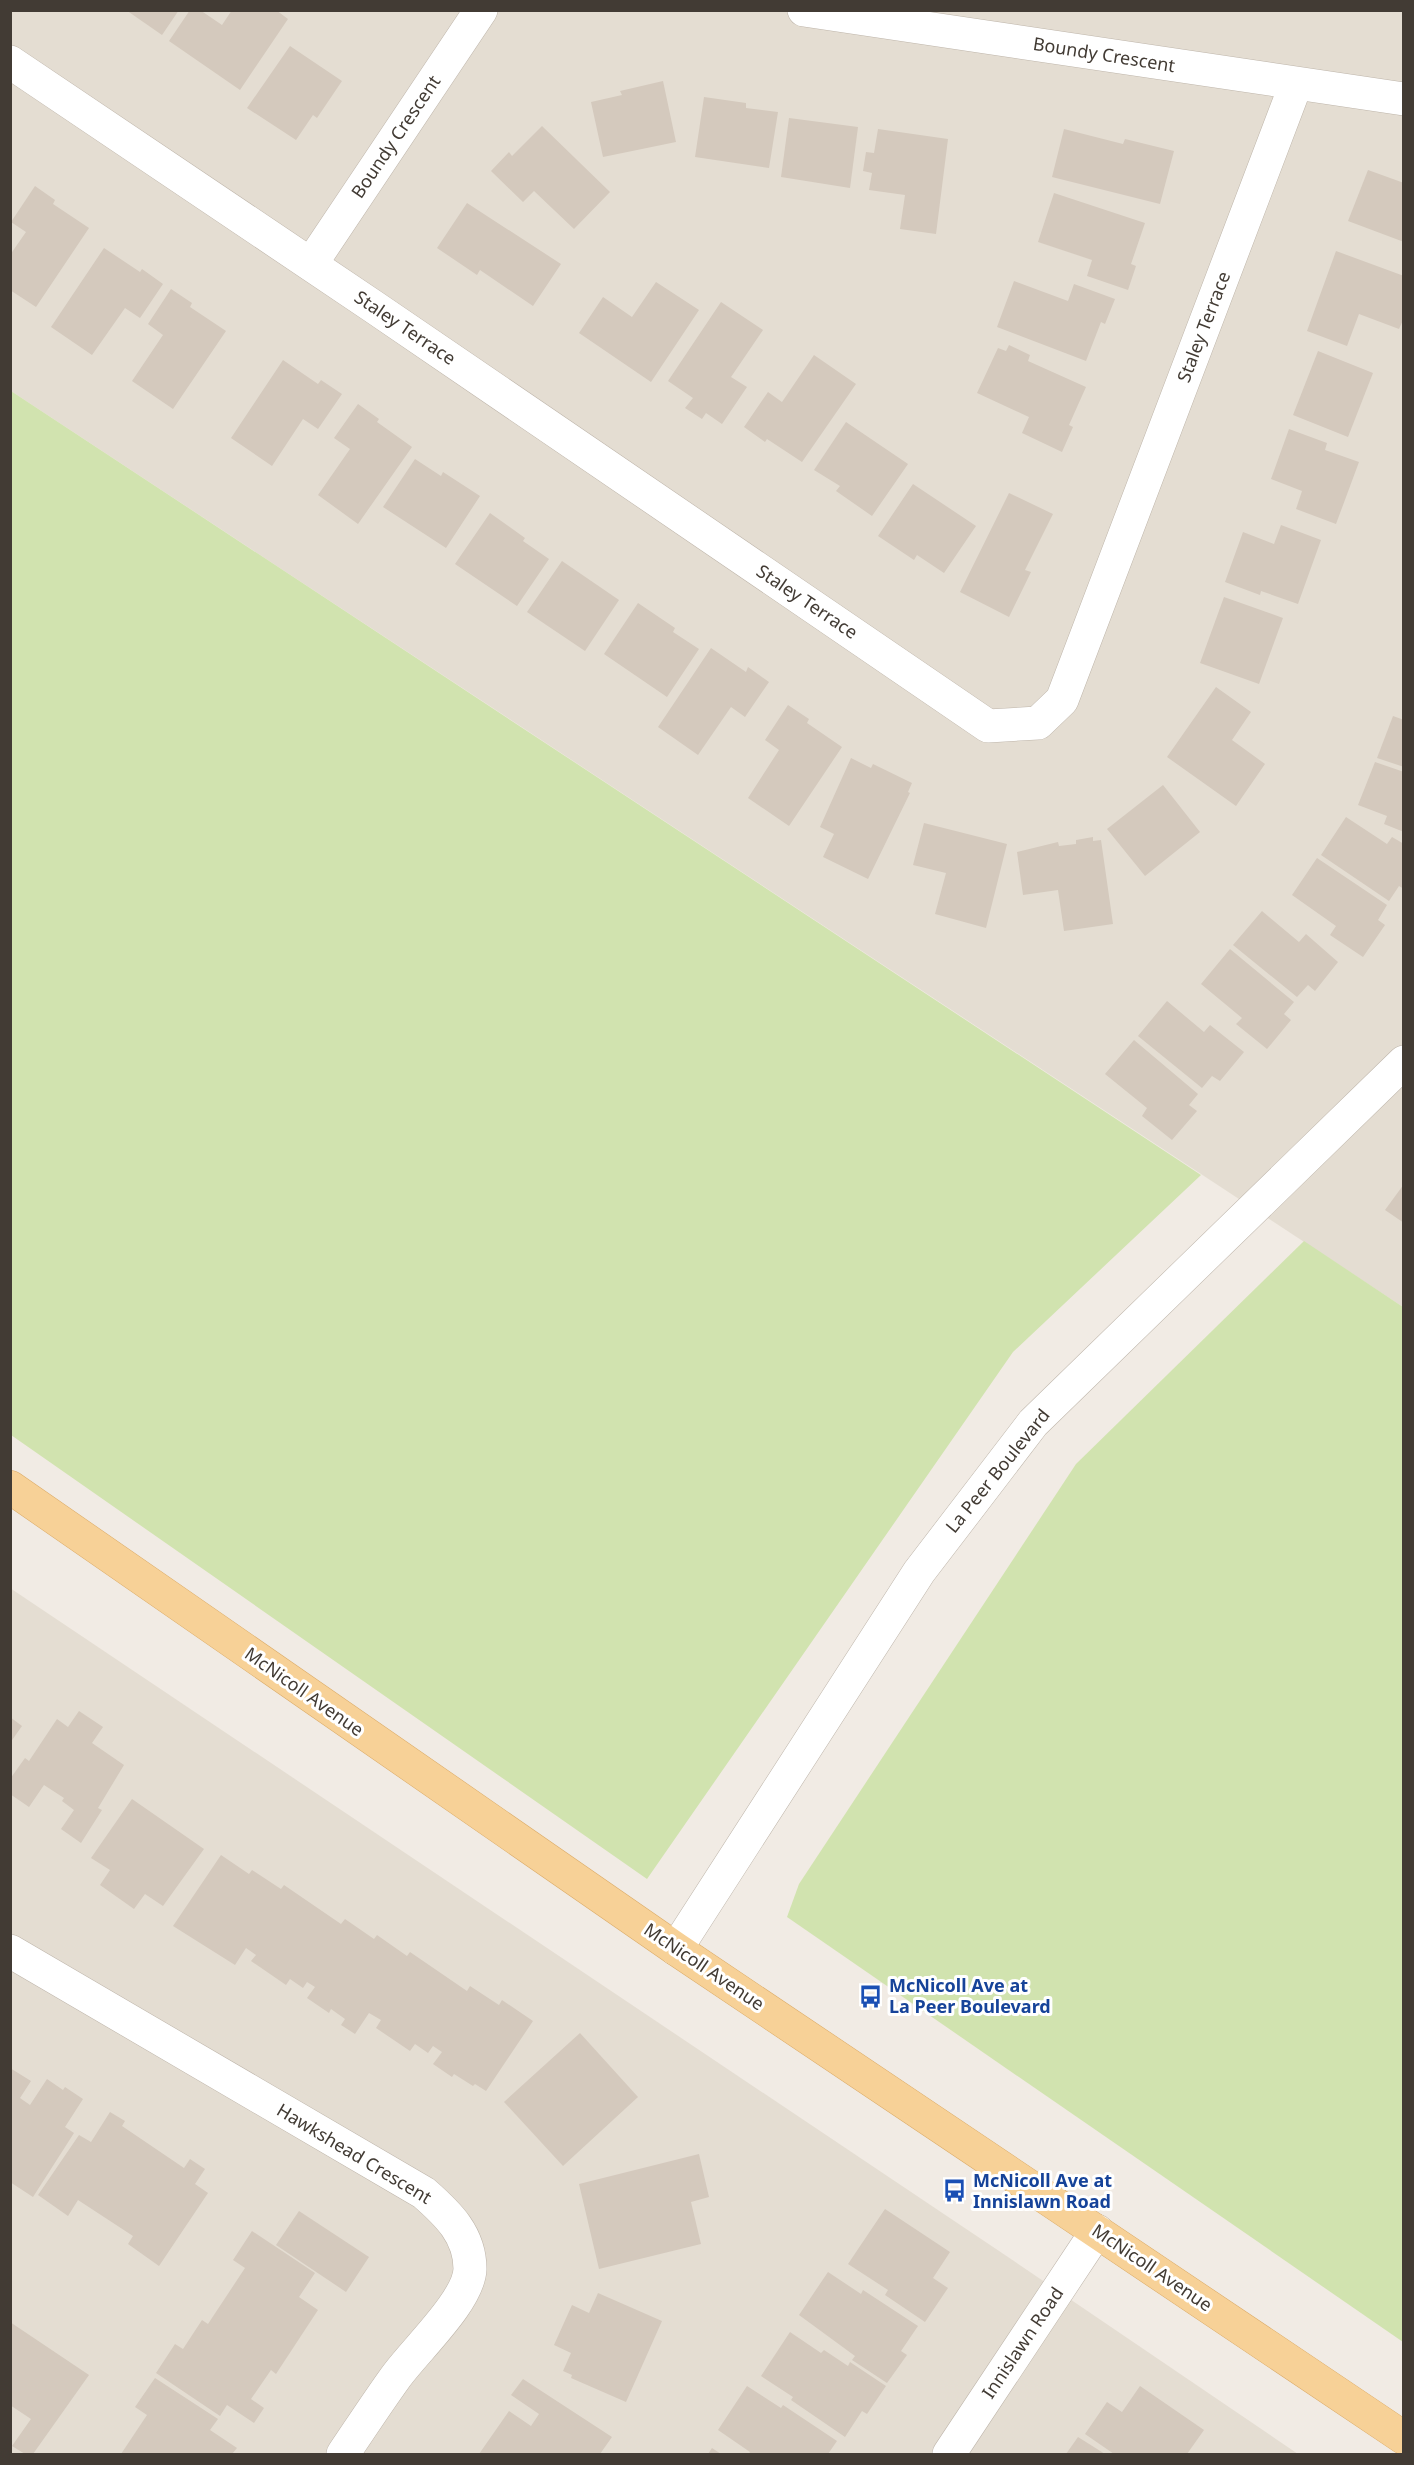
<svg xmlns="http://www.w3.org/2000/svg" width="1414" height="2465" font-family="'Noto Sans',sans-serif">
	<rect width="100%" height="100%" fill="#f1ebe4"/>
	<g fill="#e4ddd2">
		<path d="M 10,11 L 1403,11 L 1403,1307 L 11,391 Z"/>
		<path d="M 10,1588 L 1005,2255 L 1298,2454 L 11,2454 Z"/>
	</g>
	<g fill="#d1e3af">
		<path d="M 11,391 L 1201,1175 L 1013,1352 L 647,1879 L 11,1435 Z"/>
		<path d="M 1304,1241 L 1403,1307 L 1403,2342 L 787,1917 L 799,1884 L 1076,1464 Z"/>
	</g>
	<g fill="#d4c9bd">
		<path d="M 126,10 L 179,10 L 162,35 Z"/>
		<path d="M 190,10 L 200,10 L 222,25 L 232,10 L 276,10 L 288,19 L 240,90 L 169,41 Z"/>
		<path d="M 290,46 L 342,81 L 317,118 L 313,115 L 296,140 L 247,108 Z"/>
		<path d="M 663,81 L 676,142 L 603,157 L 591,102 L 622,95 L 620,91 Z"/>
		<path d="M 704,97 L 746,103 L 746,108 L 778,112 L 769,168 L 695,157 Z"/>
		<path d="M 789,118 L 858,127 L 850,188 L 781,177 Z"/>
		<path d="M 542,126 L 610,192 L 574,229 L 534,191 L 523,202 L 491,171 L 509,152 L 512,156 Z"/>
		<path d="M 878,129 L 948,139 L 936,234 L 900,229 L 905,195 L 869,190 L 872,173 L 863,171 L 866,152 L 874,153 Z"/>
		<path d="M 1064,129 L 1123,144 L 1125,139 L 1174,151 L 1160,204 L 1052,177 Z"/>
		<path d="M 1368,170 L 1404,183 L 1404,242 L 1348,221 Z"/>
		<path d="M 35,186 L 55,200 L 53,204 L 89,228 L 36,307 L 10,290 L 10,255 L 26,232 L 11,222 Z"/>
		<path d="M 1054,193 L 1145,223 L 1131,264 L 1136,266 L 1128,290 L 1087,276 L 1092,260 L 1038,242 Z"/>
		<path d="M 467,203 L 561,264 L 533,306 L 480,270 L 477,275 L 437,248 Z"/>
		<path d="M 104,248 L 140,272 L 142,269 L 163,284 L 140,318 L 125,308 L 92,355 L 51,327 Z"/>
		<path d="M 1336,251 L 1404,276 L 1404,318 L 1399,329 L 1359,314 L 1347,346 L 1307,331 Z"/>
		<path d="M 1014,281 L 1068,301 L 1074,284 L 1115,299 L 1105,324 L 1101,322 L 1086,361 L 997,327 Z"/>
		<path d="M 656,282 L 699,310 L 651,382 L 579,333 L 603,297 L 632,317 Z"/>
		<path d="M 171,289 L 192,303 L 190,307 L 226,331 L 173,409 L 132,381 L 163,335 L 148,324 Z"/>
		<path d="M 721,302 L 763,330 L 731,377 L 747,387 L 722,424 L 706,413 L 702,419 L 685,408 L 693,398 L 668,381 Z"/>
		<path d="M 1009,345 L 1030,355 L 1028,361 L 1086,387 L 1069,425 L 1073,427 L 1062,452 L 1022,433 L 1029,417 L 977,393 L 998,348 L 1006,351 Z"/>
		<path d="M 1318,351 L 1373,373 L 1348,437 L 1293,415 Z"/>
		<path d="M 814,355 L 856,384 L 802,462 L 767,439 L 765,442 L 744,427 L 768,392 L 782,402 Z"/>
		<path d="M 283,360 L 318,384 L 321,380 L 342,394 L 318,429 L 303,419 L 272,466 L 231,438 Z"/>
		<path d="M 358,404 L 379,419 L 377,422 L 412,447 L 358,524 L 318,495 L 350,449 L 334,438 Z"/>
		<path d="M 846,422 L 908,464 L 872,516 L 836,491 L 840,486 L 814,470 Z"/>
		<path d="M 1289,429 L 1327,443 L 1325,450 L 1359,462 L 1336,524 L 1296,509 L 1302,491 L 1271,479 Z"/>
		<path d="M 415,459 L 441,476 L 443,472 L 480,496 L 446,548 L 383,507 Z"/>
		<path d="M 913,484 L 976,526 L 944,573 L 917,555 L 914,560 L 878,536 Z"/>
		<path d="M 1009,493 L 1053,514 L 1025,570 L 1031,572 L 1009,617 L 960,592 Z"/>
		<path d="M 490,513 L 525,538 L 523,541 L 549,559 L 517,606 L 455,564 Z"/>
		<path d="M 1281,525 L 1321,540 L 1298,604 L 1261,591 L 1260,595 L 1225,582 L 1243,532 L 1274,544 Z"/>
		<path d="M 562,561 L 619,600 L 585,651 L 527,612 Z"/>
		<path d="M 1224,597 L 1283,618 L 1259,684 L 1200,663 Z"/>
		<path d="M 638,603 L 675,628 L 673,632 L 699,649 L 667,697 L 604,654 Z"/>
		<path d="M 711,648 L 746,672 L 748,667 L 769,682 L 745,717 L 731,707 L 698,755 L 658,727 Z"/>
		<path d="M 1216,687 L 1251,712 L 1232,740 L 1265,764 L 1236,806 L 1167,757 Z"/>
		<path d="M 788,705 L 809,719 L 807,723 L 842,747 L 789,826 L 748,798 L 779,750 L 765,740 Z"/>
		<path d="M 1393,716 L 1404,720 L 1404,767 L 1377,758 Z"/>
		<path d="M 851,758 L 871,768 L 873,764 L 912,783 L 908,792 L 910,793 L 868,879 L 823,857 L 834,834 L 820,827 Z"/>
		<path d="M 1375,762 L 1404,772 L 1404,832 L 1384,824 L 1387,816 L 1358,805 Z"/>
		<path d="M 1163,785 L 1200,832 L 1145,876 L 1107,829 Z"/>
		<path d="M 1346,817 L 1387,844 L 1392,837 L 1404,844 L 1404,889 L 1399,886 L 1389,901 L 1321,855 Z"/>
		<path d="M 924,823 L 1007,844 L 986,928 L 935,914 L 946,873 L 913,865 Z"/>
		<path d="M 1093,837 L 1093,841 L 1101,840 L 1113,924 L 1064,931 L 1058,890 L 1023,895 L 1017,852 L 1058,842 L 1059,846 L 1076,844 L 1076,840 Z"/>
		<path d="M 1317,858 L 1387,905 L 1378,920 L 1385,925 L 1363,957 L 1330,935 L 1336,926 L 1292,895 Z"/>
		<path d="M 1262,911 L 1299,942 L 1306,934 L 1338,962 L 1315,991 L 1308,985 L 1297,997 L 1233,945 Z"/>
		<path d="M 1230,949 L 1294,1002 L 1284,1014 L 1291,1020 L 1267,1049 L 1236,1024 L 1242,1018 L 1201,984 Z"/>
		<path d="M 1167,1001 L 1204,1032 L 1210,1025 L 1244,1052 L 1220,1081 L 1212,1076 L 1202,1088 L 1138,1036 Z"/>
		<path d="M 1134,1040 L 1198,1094 L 1189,1105 L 1197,1111 L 1172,1140 L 1142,1116 L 1147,1108 L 1105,1074 Z"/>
		<path d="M 1404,1184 L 1404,1223 L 1385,1210 Z"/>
		<path d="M 79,1711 L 103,1727 L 92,1743 L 124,1765 L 98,1808 L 102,1810 L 81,1843 L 61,1829 L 74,1810 L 62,1801 L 64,1798 L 44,1785 L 29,1807 L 10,1794 L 10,1779 L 25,1758 L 29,1761 L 57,1719 L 68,1727 Z"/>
		<path d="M 10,1717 L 22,1726 L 10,1743 Z"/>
		<path d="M 132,1799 L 204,1849 L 163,1906 L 145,1894 L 134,1909 L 100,1885 L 110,1870 L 91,1858 Z"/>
		<path d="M 221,1855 L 249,1874 L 252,1870 L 281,1889 L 284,1885 L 341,1924 L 345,1919 L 374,1939 L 377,1935 L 407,1956 L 410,1952 L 467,1991 L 470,1986 L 499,2005 L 502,2000 L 533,2021 L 486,2091 L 475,2084 L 473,2086 L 454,2074 L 452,2077 L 433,2064 L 442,2052 L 433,2046 L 428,2053 L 415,2044 L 410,2051 L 376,2028 L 381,2020 L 369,2013 L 355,2034 L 341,2025 L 345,2019 L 331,2009 L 329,2013 L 307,1998 L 315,1987 L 307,1982 L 303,1988 L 290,1979 L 286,1985 L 251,1961 L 256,1955 L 246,1948 L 235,1965 L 173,1926 Z"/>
		<path d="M 580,2033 L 638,2097 L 563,2166 L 504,2102 Z"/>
		<path d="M 10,2068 L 31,2081 L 20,2098 L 30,2105 L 47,2079 L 63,2090 L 65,2087 L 83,2099 L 65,2127 L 74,2133 L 33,2197 L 10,2182 Z"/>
		<path d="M 110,2112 L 125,2121 L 122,2126 L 184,2168 L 190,2159 L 205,2169 L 195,2184 L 208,2193 L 159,2266 L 128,2244 L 133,2236 L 78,2200 L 68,2216 L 38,2195 L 79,2135 L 91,2142 Z"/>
		<path d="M 699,2154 L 709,2197 L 691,2202 L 701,2244 L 599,2269 L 579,2184 Z"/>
		<path d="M 885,2209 L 950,2252 L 933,2278 L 948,2288 L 925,2322 L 885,2295 L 888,2290 L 848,2264 Z"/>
		<path d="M 299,2211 L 369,2257 L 346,2292 L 276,2245 Z"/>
		<path d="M 252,2231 L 315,2273 L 299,2297 L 318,2310 L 276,2374 L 271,2370 L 251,2399 L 264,2408 L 254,2423 L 227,2405 L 220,2416 L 156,2373 L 175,2344 L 183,2349 L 202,2320 L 208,2324 L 245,2268 L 233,2260 Z"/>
		<path d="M 828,2272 L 861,2294 L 863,2290 L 918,2326 L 901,2351 L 907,2355 L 887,2383 L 852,2360 L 855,2356 L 799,2315 Z"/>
		<path d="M 598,2293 L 662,2321 L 626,2402 L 571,2378 L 572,2375 L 563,2371 L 571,2353 L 554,2345 L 572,2305 L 589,2313 Z"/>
		<path d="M 10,2322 L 89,2375 L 33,2454 L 25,2454 L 12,2446 L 31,2419 L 10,2405 Z"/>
		<path d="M 790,2332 L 821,2353 L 824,2350 L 848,2366 L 850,2362 L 886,2386 L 867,2414 L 862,2411 L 845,2437 L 791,2400 L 793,2397 L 761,2376 Z"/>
		<path d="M 155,2378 L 218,2419 L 210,2430 L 237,2448 L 232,2454 L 121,2454 L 147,2415 L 135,2407 Z"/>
		<path d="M 523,2379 L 612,2437 L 600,2454 L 479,2454 L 509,2411 L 531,2426 L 539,2414 L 511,2395 Z"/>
		<path d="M 747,2386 L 781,2408 L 783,2405 L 837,2441 L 828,2454 L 749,2454 L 750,2452 L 718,2430 Z"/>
		<path d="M 1140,2386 L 1204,2430 L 1187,2454 L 1114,2454 L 1085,2434 L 1107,2402 L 1122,2412 Z"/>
		<path d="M 1078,2437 L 1105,2454 L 1066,2454 Z"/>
		<path d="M 712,2448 L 721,2454 L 708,2454 Z"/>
	</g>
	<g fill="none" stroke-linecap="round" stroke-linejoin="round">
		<defs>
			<g id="minor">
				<path d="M 804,10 L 1404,99"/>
				<path d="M 10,62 L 374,307 L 988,726 L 1038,723 L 1062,700 L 1296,84"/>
				<path d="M 311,264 L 481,10"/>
				<path d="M 676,1949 L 919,1572 L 1033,1423 L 1404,1062"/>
				<path d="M 10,1951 L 424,2193 C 448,2214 470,2235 470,2269 C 469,2301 414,2351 395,2378 C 377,2403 360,2429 343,2454"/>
				<path d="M 949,2454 L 1097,2231"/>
			</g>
			<path id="major" d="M 10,1487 L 676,1949 L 1404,2438"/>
		</defs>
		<use href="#minor" stroke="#beb5aa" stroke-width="34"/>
		<use href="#major" stroke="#dbab68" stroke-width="34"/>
		<use href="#minor" stroke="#fff" stroke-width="33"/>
		<use href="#major" stroke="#f7d197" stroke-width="33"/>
	</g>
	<defs>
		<symbol id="bus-bare" viewBox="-9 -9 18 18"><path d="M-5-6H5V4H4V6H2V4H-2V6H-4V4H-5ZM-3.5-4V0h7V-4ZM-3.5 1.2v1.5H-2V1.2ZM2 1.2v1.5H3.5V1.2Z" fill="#1a4fb4" stroke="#fff" stroke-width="2.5" paint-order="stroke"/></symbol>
	</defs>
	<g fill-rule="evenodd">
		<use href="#bus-bare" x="854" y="1980" width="33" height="33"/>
		<use href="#bus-bare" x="938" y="2174" width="33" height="33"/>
	</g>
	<g text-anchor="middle" stroke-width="6" stroke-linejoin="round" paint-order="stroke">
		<g font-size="18" fill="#423b34" stroke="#fff">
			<text transform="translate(1104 55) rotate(9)" y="6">Boundy Crescent</text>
			<text transform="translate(396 137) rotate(-56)" y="6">Boundy Crescent</text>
			<text transform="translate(1204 327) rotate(-69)" y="6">Staley Terrace</text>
			<text transform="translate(405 328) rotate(34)" y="6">Staley Terrace</text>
			<text transform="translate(807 602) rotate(34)" y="6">Staley Terrace</text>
			<text transform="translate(998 1471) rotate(-51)" y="6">La Peer Boulevard</text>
			<text transform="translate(304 1692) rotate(35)" y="6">McNicoll Avenue</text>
			<text transform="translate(704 1967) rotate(34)" y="6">McNicoll Avenue</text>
			<text transform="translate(354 2154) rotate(31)" y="6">Hawkshead Crescent</text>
			<text transform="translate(1152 2268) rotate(34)" y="6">McNicoll Avenue</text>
			<text transform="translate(1023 2343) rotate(-56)" y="6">Innislawn Road</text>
		</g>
		<g font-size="18" font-weight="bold" fill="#164399" stroke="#fff" text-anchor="start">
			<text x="889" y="1992">McNicoll Ave at<tspan x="889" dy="21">La Peer Boulevard</tspan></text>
			<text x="973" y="2187">McNicoll Ave at<tspan x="973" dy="21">Innislawn Road</tspan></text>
		</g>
	</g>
	<rect width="1414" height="2465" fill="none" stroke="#423b34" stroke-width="24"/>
</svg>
